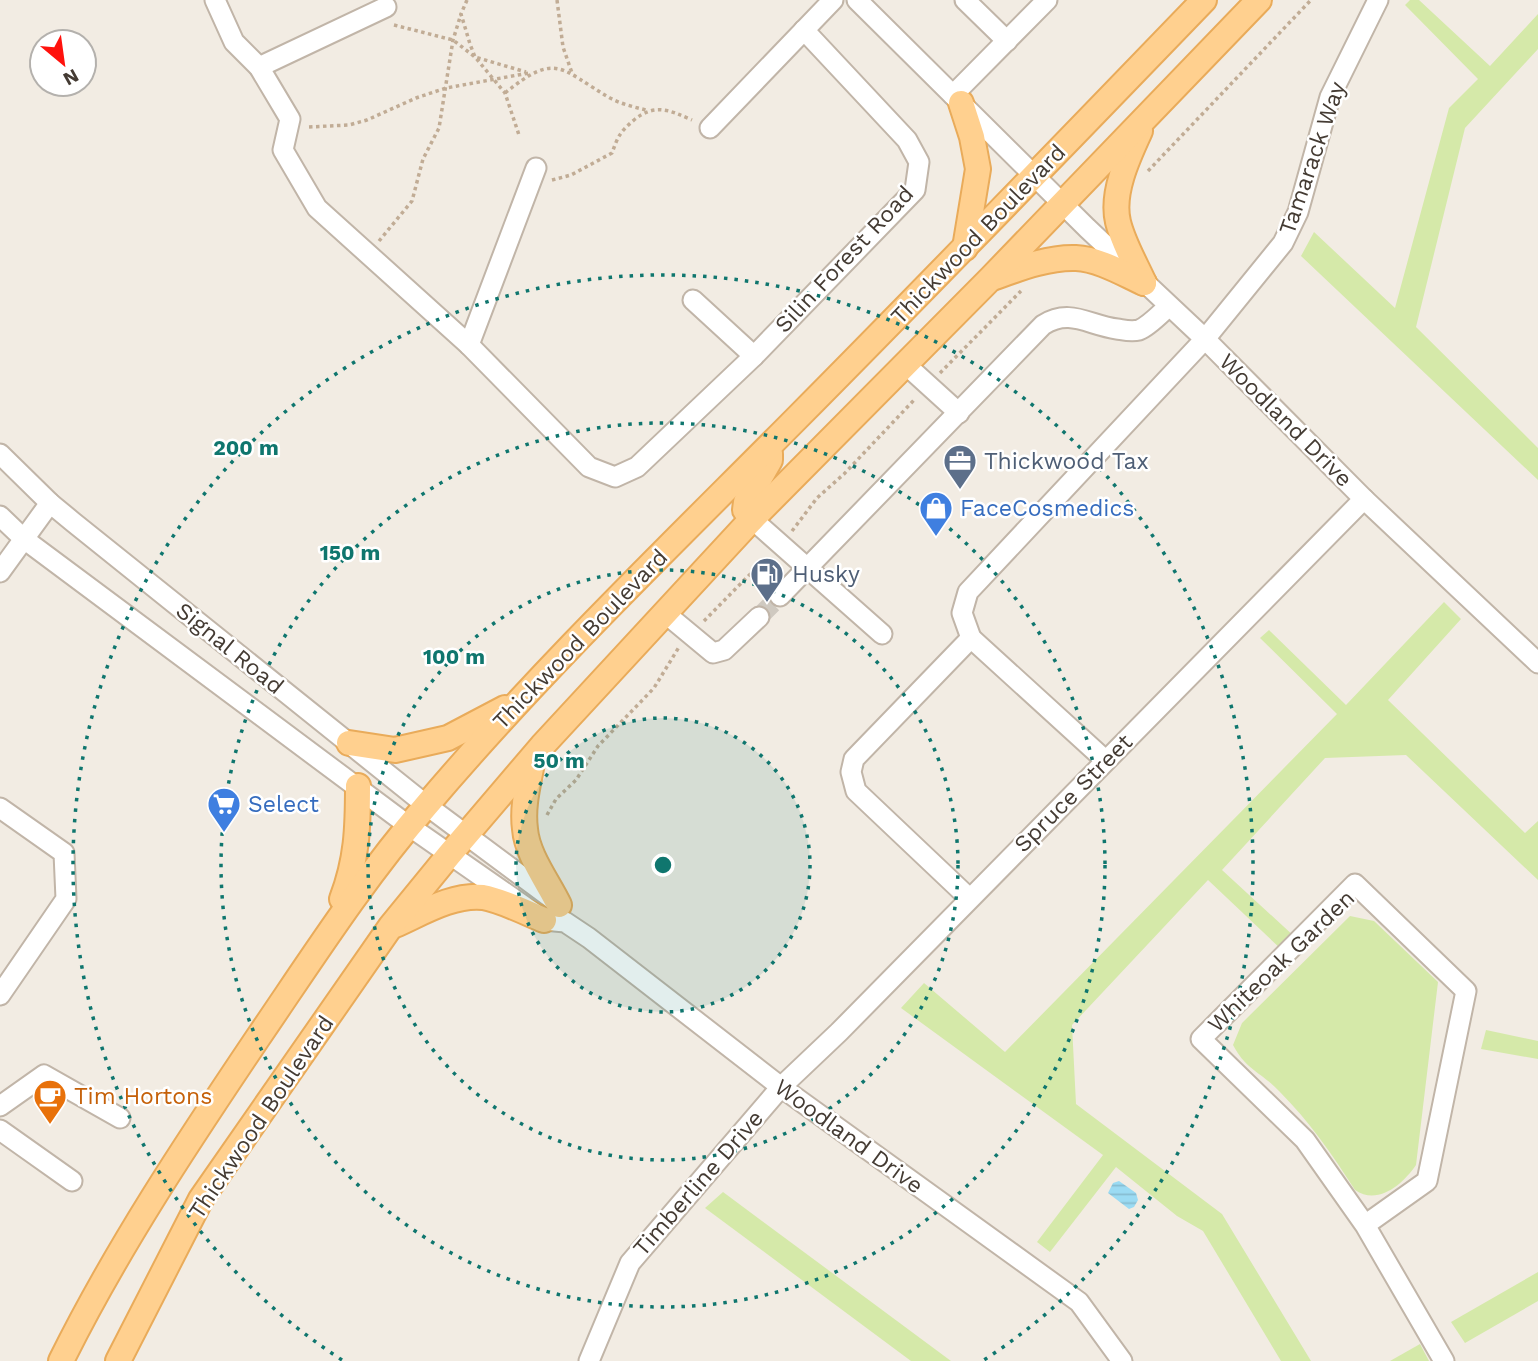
<svg xmlns="http://www.w3.org/2000/svg" width="1538" height="1361" font-family="'Work Sans',sans-serif">
	<defs>
		<pattern id="water-rules" width="6" height="5" patternUnits="userSpaceOnUse" patternTransform="scale(1.75)"><rect width="6" height="5" fill="#9bdbf3"/><path d="M0 2.5h6" fill="none" stroke="#87bdd1"/></pattern>
	</defs>
	<rect width="100%" height="100%" fill="#f2ece3"/>
	<g fill="#d5e9a9">
		<path d="M 1410,0 L 1419,0 L 1490,66 L 1538,14 L 1538,49 L 1465,128 L 1416,327 L 1538,448 L 1538,480 L 1301,256 L 1314,232 L 1395,308 L 1449,108 L 1478,79 L 1405,5 Z"/>
		<path d="M 1444,602 L 1461,619 L 1388,700 L 1525,833 L 1538,821 L 1538,880 L 1406,755 L 1325,758 L 1222,870 L 1296,938 L 1283,951 L 1208,880 L 1072,1025 L 1076,1104 L 1222,1214 L 1311,1361 L 1281,1361 L 1203,1231 L 1177,1216 L 1116,1167 L 1050,1252 L 1037,1242 L 1103,1155 L 901,1008 L 924,983 L 1005,1052 L 1337,714 L 1260,638 L 1269,630 L 1346,705 Z"/>
		<path d="M 1350,916 L 1374,921 L 1438,982 L 1416,1165 C 1403,1184 1378,1206 1355,1190 C 1332,1154 1309,1121 1279,1091 C 1261,1072 1246,1070 1233,1045 L 1242,1023 Z"/>
		<path d="M 1486,1030 L 1538,1041 L 1538,1059 L 1481,1049 Z"/>
		<path d="M 723,1192 L 951,1361 L 911,1361 L 705,1208 Z"/>
		<path d="M 1538,1272 L 1538,1301 L 1465,1343 L 1451,1322 Z"/>
		<path d="M 1420,1344 L 1429,1361 L 1390,1361 Z"/>
	</g>
	<path fill="url(#water-rules)" d="M 1119,1181 L 1136,1193 L 1138,1200 L 1134,1207 L 1129,1209 L 1108,1193 L 1113,1183 Z"/>
	<g fill="none" stroke-linecap="round" stroke-linejoin="round">
		<path stroke="#cfc9c0" stroke-width="19" stroke-dasharray="19 10" stroke-linecap="butt" d="M 759,617 L 780,596"/>
		<defs>
			<g id="minor">
				<path d="M 215,0 L 234,42 L 259,67 L 290,119 L 283,150 L 317,208 L 469,345 L 589,467 L 615,477 L 637,467 L 754,356 L 915,190 L 919,162 L 907,140 L 804,30"/>
				<path d="M 857,0 L 1087,228 L 1205,339 L 1364,499 L 1538,663"/>
				<path d="M 965,0 L 1007,41"/>
				<path d="M 259,67 L 386,7"/>
				<path d="M 953,95 L 1047,0"/>
				<path d="M 710,128 L 833,0"/>
				<path d="M 693,300 L 754,356"/>
				<path d="M 469,345 L 536,168"/>
				<path d="M 905,364 L 959,413"/>
				<path d="M 0,454 L 50,503 L 73,522 L 426,805 L 555,901"/>
				<path d="M 0,516 L 24,539 L 409,826 L 544,920 L 565,922 L 589,938 L 781,1087 L 1079,1302 L 1122,1361"/>
				<path d="M 752,519 L 882,634"/>
				<path d="M 0,572 L 50,503"/>
				<path d="M 780,596 L 1043,325 C 1070,308 1088,325 1117,329 C 1124,330 1131,332 1139,330 C 1149,326 1160,314 1169,306"/>
				<path d="M 666,614 L 713,653 L 724,650 L 759,617"/>
				<path d="M 971,638 L 1105,760"/>
				<path d="M 0,808 L 64,853 L 66,899 L 0,995"/>
				<path d="M 969,898 L 856,791 L 851,772 L 854,759 L 971,638 L 962,613 L 968,592 L 1205,339 L 1283,243 L 1298,212 L 1330,97 L 1378,0"/>
				<path d="M 0,1106 L 44,1075 L 120,1118"/>
				<path d="M 0,1130 L 72,1181"/>
				<path d="M 1365,1225 L 1427,1181 L 1466,991 L 1355,884 L 1201,1039 L 1305,1140 L 1365,1225 L 1444,1361"/>
				<path d="M 589,1361 L 630,1263 L 781,1087 L 839,1032 L 1364,499"/>
			</g>
			<g id="major">
				<path d="M 961,103 L 972,137 L 978,169 L 965,248"/>
				<path d="M 1140,131 C 1128,157 1111,193 1118,222 C 1123,243 1135,263 1144,283"/>
				<path d="M 995,277 C 1020,268 1049,257 1076,258 C 1099,259 1124,274 1144,283"/>
				<path d="M 752,519 L 745,510 L 746,502 L 770,460 L 770,454"/>
				<path d="M 349,743 L 395,750 L 448,738 L 505,708"/>
				<path d="M 532,763 C 528,785 522,806 525,829 C 527,855 548,882 559,905"/>
				<path d="M 342,899 C 357,860 358,828 358,786"/>
				<path d="M 395,925 C 422,913 453,894 483,897 C 501,900 527,913 544,920"/>
				<path d="M 61,1361 C 117,1248 187,1143 257,1039 C 311,960 362,880 425,807 C 541,670 671,545 797,418 C 934,280 1069,140 1204,0"/>
				<path d="M 118,1361 L 201,1199 L 391,926 L 449,855 L 542,746 L 752,519 L 991,278 L 1259,0"/>
			</g>
		</defs>
		<use href="#minor" stroke="#c1b5a8" stroke-width="23"/>
		<use href="#major" stroke="#e9ab5a" stroke-width="28"/>
		<g stroke="#c1ac95" stroke-width="3.5" stroke-dasharray="3.5 3.5" stroke-linecap="butt">
			<path d="M 467,0 L 461,14 L 470,44 L 475,57 L 505,93 L 519,135"/>
			<path d="M 557,0 L 563,47 L 572,73"/>
			<path d="M 394,25 L 453,40 L 475,57 L 526,72"/>
			<path d="M 505,93 C 557,51 560,69 610,98 C 621,104 634,107 646,110"/>
			<path d="M 309,127 L 349,125 L 367,120 L 416,98 L 446,88 L 529,73"/>
			<path d="M 1148,171 L 1311,0"/>
			<path d="M 552,180 L 571,175 L 612,153 C 618,136 620,132 634,120 C 655,103 669,110 692,120"/>
			<path d="M 379,241 L 412,201 L 423,159 L 439,128 L 453,40 L 461,14"/>
			<path d="M 940,373 L 1021,291"/>
			<path d="M 792,531 L 817,498 L 844,474 L 915,399"/>
			<path d="M 704,621 L 767,557"/>
			<path d="M 547,815 L 556,799 L 576,780 L 598,746 L 654,688 L 679,647"/>
		</g>
		<use href="#minor" stroke="#fff" stroke-width="19"/>
		<use href="#major" stroke="#ffd08f" stroke-width="24"/>
	</g>
	<circle cx="663" cy="865" r="147" fill="#0f766e" fill-opacity=".12"/>
	<g fill="none" stroke="#0f766e" stroke-width="3.5" stroke-dasharray="3.5 7">
		<circle cx="663" cy="865" r="147"/>
		<circle cx="663" cy="865" r="295"/>
		<circle cx="663" cy="865" r="442"/>
		<path d="M342 1360A590 590 0 1 1 984 1360"/>
	</g>
	<defs>
		<symbol id="office-pin" viewBox="-11 -11 22 30"><path d="M0 17L-7.5 6A9.5 9.5 0 1 1 7.5 6Z" fill="#5c6f8a" stroke="#fff"/><path d="M-6-3h4V-5.5h4V-3h4V5H-6ZM-1-4.5V-3h2v-1.5ZM-6 0V1H6V0Z" fill="#fff"/></symbol>
		<symbol id="shop-pin" viewBox="-11 -11 22 30"><path d="M0 17L-7.5 6A9.5 9.5 0 1 1 7.5 6Z" fill="#3f7fe0" stroke="#fff"/><path d="M-5-2.5h2.3a2.7 3.5 0 0 1 5.4 0H5L5.5 6h-11ZM-1.5-2.5h3a1.5 2.3 0 0 0-3 0Z" fill="#fff"/></symbol>
		<symbol id="fuel-pin" viewBox="-11 -11 22 30"><path d="M0 17L-7.5 6A9.5 9.5 0 1 1 7.5 6Z" fill="#5c6f8a" stroke="#fff"/><path d="M-5.5-6h7V0h2V4h1.3V-2.5L3-4.5l.8-.8L6-3V5H2.5V1h-1V6h-7ZM-4.2-4.7v3.2H.2V-4.7Z" fill="#fff"/></symbol>
		<symbol id="supermarket-pin" viewBox="-11 -11 22 30"><path d="M0 17L-7.5 6A9.5 9.5 0 1 1 7.5 6Z" fill="#3f7fe0" stroke="#fff"/><path d="M-6-5.5h2.5l.6 2H6L4.5 2H-2.5L-4.4-4H-6ZM-1.5 3.2a1.3 1.3 0 1 0 .1 0ZM3 3.2a1.3 1.3 0 1 0 .1 0Z" fill="#fff"/></symbol>
		<symbol id="cafe-pin" viewBox="-11 -11 22 30"><path d="M0 17L-7.5 6A9.5 9.5 0 1 1 7.5 6Z" fill="#e8710a" stroke="#fff"/><path d="M-5.5-4.5H6V0H3Q3 3.5 0 3.5H-2.5Q-5.5 3.5-5.5 0ZM3-3.2v2h1.7v-2ZM-6 4.5H4V6H-6Z" fill="#fff"/></symbol>
	</defs>
	<g fill-rule="evenodd">
		<use href="#office-pin" x="941" y="442" width="38" height="52"/>
		<use href="#shop-pin" x="917" y="489" width="38" height="52"/>
		<use href="#fuel-pin" x="748" y="555" width="38" height="52"/>
		<use href="#supermarket-pin" x="205" y="785" width="38" height="52"/>
		<use href="#cafe-pin" x="31" y="1077" width="38" height="52"/>
	</g>
	<g text-anchor="middle" stroke-width="5" stroke-linejoin="round" paint-order="stroke">
		<g font-size="23" fill="#443b33" stroke="#fff">
			<text transform="translate(1312 158) rotate(-71)" y="8">Tamarack Way</text>
			<text transform="translate(978 234) rotate(-46)" y="8">Thickwood Boulevard</text>
			<text transform="translate(844 259) rotate(-47)" y="8">Silin Forest Road</text>
			<text transform="translate(1286 420) rotate(45)" y="8">Woodland Drive</text>
			<text transform="translate(580 639) rotate(-46)" y="8">Thickwood Boulevard</text>
			<text transform="translate(230 648) rotate(39)" y="8">Signal Road</text>
			<text transform="translate(1073 793) rotate(-45)" y="8">Spruce Street</text>
			<text transform="translate(1281 961) rotate(-44)" y="8">Whiteoak Garden</text>
			<text transform="translate(261 1117) rotate(-56)" y="8">Thickwood Boulevard</text>
			<text transform="translate(849 1136) rotate(36)" y="8">Woodland Drive</text>
			<text transform="translate(698 1183) rotate(-49)" y="8">Timberline Drive</text>
		</g>
		<g font-size="23" fill="#4e5e75" stroke="#fff" text-anchor="start">
			<text x="984" y="469">Thickwood Tax</text>
			<text x="792" y="582">Husky</text>
		</g>
		<g font-size="23" fill="#366cbe" stroke="#fff" text-anchor="start">
			<text x="960" y="516">FaceCosmedics</text>
			<text x="248" y="812">Select</text>
		</g>
		<g font-size="23" fill="#c56008" stroke="#fff" text-anchor="start">
			<text x="74" y="1104">Tim Hortons</text>
		</g>
	</g>
	<circle cx="663" cy="865" r="10" fill="#0f766e" stroke="#fff" stroke-width="3.5"/>
	<g font-size="21" text-anchor="middle" font-weight="bold" fill="#0f766e" stroke="#fff" stroke-width="5" stroke-linejoin="round" paint-order="stroke">
		<text x="246" y="455">200 m</text>
		<text x="350" y="560">150 m</text>
		<text x="454" y="664">100 m</text>
		<text x="559" y="768">50 m</text>
	</g>
	<g transform="translate(63 63) rotate(151)"><circle r="33" fill="#ffffff" stroke="#b4b1ad" stroke-width="2"/>
	<path d="M0-5L12 26L0 18L-12 26Z" fill="#ff120d"/>
	<text y="-10" font-size="19" font-weight="bold" text-anchor="middle" fill="#443b33">N</text>
	</g>
</svg>
